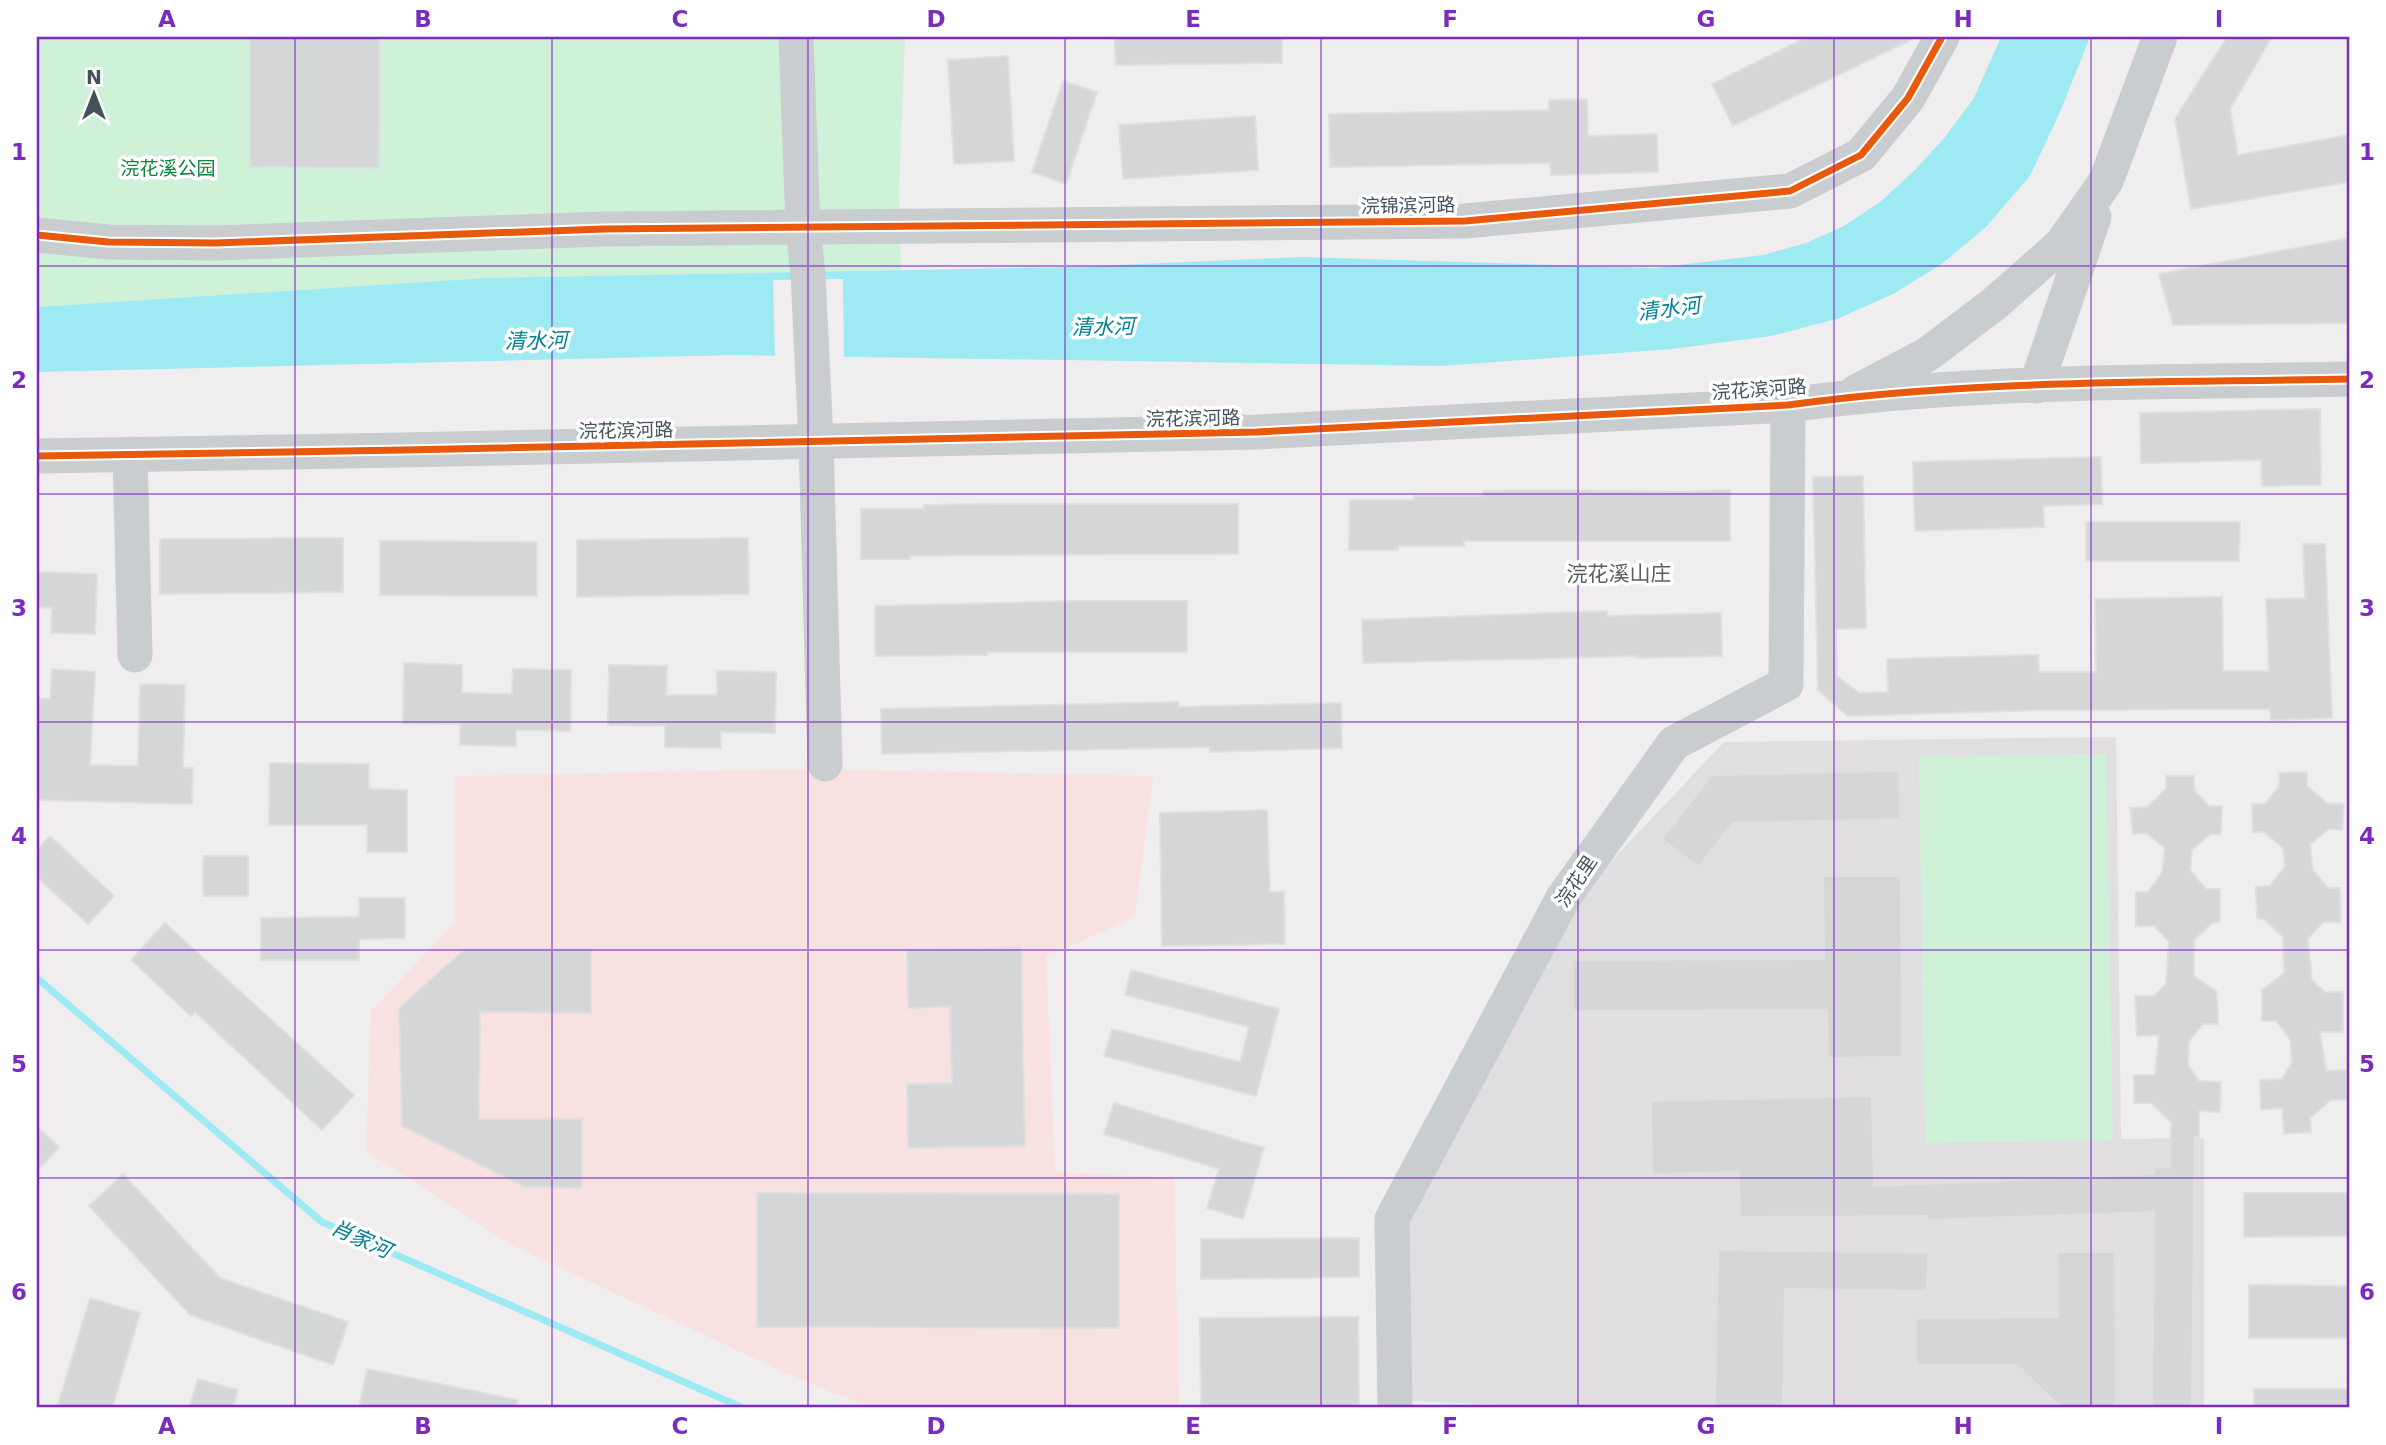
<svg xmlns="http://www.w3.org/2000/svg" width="2386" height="1445" font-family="'DejaVu Sans','Noto Sans SC',sans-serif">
	<rect width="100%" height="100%" fill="#efeded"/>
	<path fill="#e0dee0" d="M 2116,737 L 2121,1139 L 2204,1138 L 2204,1408 L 1583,1408 L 1409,1401 L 1406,1222 L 1580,894 L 1724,742 Z"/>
	<path fill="#f7e1e1" d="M 801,769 L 1153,776 L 1135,917 L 1046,957 L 1055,1172 L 1174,1178 L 1179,1408 L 871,1408 L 788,1374 L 512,1245 L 366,1151 L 371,1011 L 455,923 L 455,776 Z"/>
	<g fill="#cff1d8">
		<path d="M 37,37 L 905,37 L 899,192 L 901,270 L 486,278 L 37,307 Z"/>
		<path d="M 2106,754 L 2113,1140 L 1925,1143 L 1919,757 Z"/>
	</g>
	<path fill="#9eeaf3" d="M 2001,37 L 2090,37 L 2060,112 L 2030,176 L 1986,227 L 1943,263 L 1895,293 L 1837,319 L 1771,336 L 1672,349 L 1441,366 L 736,355 L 37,372 L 37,307 L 486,278 L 1073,267 L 1302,257 L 1654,268 L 1763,255 L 1806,243 L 1844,226 L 1880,202 L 1915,170 L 1945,137 L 1974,98 Z"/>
	<path fill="#efeded" d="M 843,279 L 844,360 L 775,359 L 773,280 Z"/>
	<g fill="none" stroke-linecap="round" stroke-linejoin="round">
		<path stroke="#9eeaf3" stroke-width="7" d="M 37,978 L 322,1222 L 743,1408"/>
	</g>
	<g fill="#d5d6d7" stroke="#dfdfe0" stroke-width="2">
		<path d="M 250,37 L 380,38 L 379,168 L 250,167 Z"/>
		<path d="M 1114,37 L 1282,37 L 1282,63 L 1116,65 Z"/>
		<path d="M 1807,37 L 1917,37 L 1733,126 L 1712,84 Z"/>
		<path d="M 2227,37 L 2272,37 L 2230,109 L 2238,155 L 2349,135 L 2349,182 L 2191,209 L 2175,119 Z"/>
		<path d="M 1008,56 L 1014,161 L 954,164 L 948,60 Z"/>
		<path d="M 1063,81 L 1097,92 L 1066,184 L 1032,172 Z"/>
		<path d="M 1587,99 L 1588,136 L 1657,134 L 1658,172 L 1551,175 L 1550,163 L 1330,167 L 1329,114 L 1549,110 L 1549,100 Z"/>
		<path d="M 1255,116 L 1258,170 L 1123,179 L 1119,125 Z"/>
		<path d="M 2349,238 L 2349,323 L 2173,325 L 2159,274 Z"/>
		<path d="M 2320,409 L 2321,485 L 2262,486 L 2261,460 L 2141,463 L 2140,413 Z"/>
		<path d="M 2101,457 L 2102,504 L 2043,506 L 2044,527 L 1915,531 L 1913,462 Z"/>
		<path d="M 1863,476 L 1866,628 L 1836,629 L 1837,676 L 1859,693 L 1888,692 L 1887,659 L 2038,655 L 2039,672 L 2096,672 L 2095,599 L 2222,597 L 2223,671 L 2269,671 L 2266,599 L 2305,598 L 2303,544 L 2325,544 L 2332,718 L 2271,720 L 2270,709 L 2040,710 L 1848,716 L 1818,690 L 1813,477 Z"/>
		<path d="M 1551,490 L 1681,492 L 1730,490 L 1730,541 L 1464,541 L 1464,546 L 1399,546 L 1398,550 L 1349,550 L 1350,500 L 1414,500 L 1414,496 L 1484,496 L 1484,491 Z"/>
		<path d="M 991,504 L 1238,504 L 1238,554 L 974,555 L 910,556 L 910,559 L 861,559 L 861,509 L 924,509 L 924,505 Z"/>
		<path d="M 2086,522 L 2240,522 L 2239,561 L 2086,561 Z"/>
		<path d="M 343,538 L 343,592 L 160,594 L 160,539 Z"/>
		<path d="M 748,538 L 749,594 L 577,597 L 577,540 Z"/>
		<path d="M 380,541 L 537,542 L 537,596 L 380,595 Z"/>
		<path d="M 37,572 L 97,574 L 95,634 L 51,633 L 52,608 L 37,607 Z"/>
		<path d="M 1073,601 L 1187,601 L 1187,652 L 987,652 L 987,655 L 875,656 L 875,606 Z"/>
		<path d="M 1607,611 L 1607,616 L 1721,613 L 1722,656 L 1637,658 L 1637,656 L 1363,663 L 1362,620 Z"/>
		<path d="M 404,663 L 462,665 L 462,693 L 512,694 L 513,669 L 571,670 L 570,731 L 516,730 L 516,746 L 460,745 L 460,724 L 403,723 Z"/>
		<path d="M 609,665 L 667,666 L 666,695 L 717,695 L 717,671 L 776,672 L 775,733 L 721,732 L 721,748 L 665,747 L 665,726 L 608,725 Z"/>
		<path d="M 52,669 L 95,672 L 90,765 L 138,766 L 140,684 L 185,685 L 183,768 L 193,768 L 192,804 L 37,800 L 37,698 L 50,699 Z"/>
		<path d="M 1178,702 L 1178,707 L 1341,703 L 1342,748 L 1210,752 L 1209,747 L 882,754 L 881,709 Z"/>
		<path d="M 270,763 L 369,764 L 369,789 L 407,790 L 407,852 L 367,852 L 367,825 L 269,825 Z"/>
		<path d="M 1899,771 L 1900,819 L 1733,823 L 1698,867 L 1662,839 L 1712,775 Z"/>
		<path d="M 2307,772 L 2307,786 L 2327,803 L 2344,804 L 2342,830 L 2329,829 L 2310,844 L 2313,870 L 2328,888 L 2340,888 L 2341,922 L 2323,922 L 2308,939 L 2312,980 L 2325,992 L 2343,992 L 2343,1032 L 2320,1032 L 2326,1071 L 2347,1070 L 2347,1099 L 2331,1100 L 2310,1118 L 2311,1132 L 2284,1134 L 2282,1108 L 2261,1110 L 2260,1080 L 2282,1079 L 2292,1062 L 2290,1039 L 2276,1021 L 2262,1021 L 2262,990 L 2284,973 L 2283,937 L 2265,920 L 2257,918 L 2256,887 L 2270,886 L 2285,866 L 2283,848 L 2264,832 L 2253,832 L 2252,804 L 2265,804 L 2279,787 L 2279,773 Z"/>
		<path d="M 2166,776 L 2194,776 L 2194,790 L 2209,806 L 2222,806 L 2221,834 L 2210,834 L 2192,850 L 2190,870 L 2206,889 L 2220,889 L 2220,921 L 2212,923 L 2194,940 L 2194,976 L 2217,992 L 2218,1024 L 2203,1024 L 2189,1042 L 2188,1065 L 2199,1081 L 2221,1082 L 2220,1112 L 2199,1111 L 2199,1137 L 2195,1137 L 2192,1408 L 2152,1408 L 2154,1212 L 1927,1220 L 1927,1216 L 1740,1217 L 1739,1172 L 1652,1174 L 1651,1101 L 1872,1096 L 1874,1186 L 2154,1174 L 2154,1167 L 2170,1168 L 2171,1122 L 2151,1103 L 2134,1103 L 2134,1075 L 2155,1075 L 2159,1035 L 2137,1036 L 2135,996 L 2154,996 L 2166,984 L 2169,942 L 2154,926 L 2136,926 L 2136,892 L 2148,892 L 2162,873 L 2165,848 L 2146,833 L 2133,834 L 2130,808 L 2147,807 L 2166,789 Z"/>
		<path d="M 1267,810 L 1270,892 L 1284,892 L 1285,944 L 1162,946 L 1160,813 Z"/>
		<path d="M 50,836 L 114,896 L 88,924 L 37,877 L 37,850 Z"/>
		<rect x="203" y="856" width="45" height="40"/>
		<path d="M 1823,876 L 1901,876 L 1902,1057 L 1828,1058 L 1827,1010 L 1573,1011 L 1573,960 L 1824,959 Z"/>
		<path d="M 359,898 L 405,898 L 405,938 L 359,939 L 359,960 L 261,960 L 261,918 L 359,917 Z"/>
		<path d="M 165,923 L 354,1095 L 322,1130 L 195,1012 L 191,1016 L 131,960 Z"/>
		<path d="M 1021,948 L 1025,1146 L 908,1148 L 907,1084 L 952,1083 L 950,1007 L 908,1008 L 907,950 Z"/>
		<path d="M 465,949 L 591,949 L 591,1013 L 480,1012 L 479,1119 L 582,1119 L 582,1188 L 525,1187 L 402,1126 L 399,1008 Z"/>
		<path d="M 1131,970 L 1279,1009 L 1256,1096 L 1104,1056 L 1112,1029 L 1240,1062 L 1249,1027 L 1125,995 Z"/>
		<path d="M 1114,1103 L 1264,1148 L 1243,1219 L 1207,1208 L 1219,1169 L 1104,1134 Z"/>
		<path d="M 37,1127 L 59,1147 L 37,1171 Z"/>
		<path d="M 123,1174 L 220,1278 L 348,1322 L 333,1365 L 190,1315 L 89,1206 Z"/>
		<path d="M 757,1193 L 1119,1194 L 1119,1328 L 757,1327 Z"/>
		<path d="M 2244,1193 L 2349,1193 L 2349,1236 L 2244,1237 Z"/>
		<path d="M 1359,1238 L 1359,1277 L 1201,1279 L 1201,1239 Z"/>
		<path d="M 1718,1250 L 1928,1253 L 1927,1291 L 1785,1289 L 1783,1408 L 1715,1408 Z"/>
		<path d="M 2057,1252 L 2115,1252 L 2116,1408 L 2061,1408 L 2017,1365 L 1916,1365 L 1916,1318 L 2058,1317 Z"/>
		<path d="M 2249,1285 L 2349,1286 L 2349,1338 L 2249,1338 Z"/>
		<path d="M 90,1298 L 140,1313 L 112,1408 L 57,1408 Z"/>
		<path d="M 1358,1317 L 1359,1408 L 1201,1408 L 1200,1318 Z"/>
		<path d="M 367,1369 L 518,1400 L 517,1408 L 359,1408 Z"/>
		<path d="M 198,1379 L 238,1390 L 233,1408 L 189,1408 Z"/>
		<rect x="2254" y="1389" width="95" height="19"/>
	</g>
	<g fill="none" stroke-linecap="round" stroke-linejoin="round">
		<g stroke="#c9cdcf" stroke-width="35">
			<path d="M 796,37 L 803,227 L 808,274 L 816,441 L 825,764"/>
			<path d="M 37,235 L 108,242 L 216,243 L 603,229 L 1465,221 L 1790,191 L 1861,155 L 1908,98 L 1942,37"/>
			<path d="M 2036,386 L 2094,217"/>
			<path d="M 1856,392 L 1928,354 L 1994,304 L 2061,245 L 2106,181 L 2160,37"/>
			<path d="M 130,454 L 135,655"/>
			<path d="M 37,456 L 403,450 L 1257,432 L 1788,405 C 1973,379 2163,383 2349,379"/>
			<path d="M 1395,1408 L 1392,1219 L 1563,898 L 1674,743 L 1786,684 L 1788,405"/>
		</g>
		<defs>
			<g id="cycleway">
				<path d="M 37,235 L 108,242 L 216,243 L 603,229 L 1465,221 L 1790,191 L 1861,155 L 1908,98 L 1942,37"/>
				<path d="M 37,456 L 403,450 L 1257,432 L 1788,405 C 1973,379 2163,383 2349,379"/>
			</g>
		</defs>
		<use href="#cycleway" stroke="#fff" stroke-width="11"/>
		<use href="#cycleway" stroke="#e8590c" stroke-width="7"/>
	</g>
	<path fill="none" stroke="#7b2cbf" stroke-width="2" stroke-opacity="0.55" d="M 295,37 L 295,1408M 552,37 L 552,1408M 808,37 L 808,1408M 1065,37 L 1065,1408M 1321,37 L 1321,1408M 1578,37 L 1578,1408M 1834,37 L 1834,1408M 2091,37 L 2091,1408M 37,266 L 2349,266M 37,494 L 2349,494M 37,722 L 2349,722M 37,950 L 2349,950M 37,1178 L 2349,1178"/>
	<g text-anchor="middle" stroke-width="7" stroke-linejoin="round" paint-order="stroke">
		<g font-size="19" fill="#0b853d" stroke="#fff">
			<text x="168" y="175">浣花溪公园</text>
		</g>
		<g font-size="19" fill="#43525c" stroke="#fff">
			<text transform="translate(1408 205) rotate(-1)" y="7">浣锦滨河路</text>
			<text transform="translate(1759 389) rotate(-4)" y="7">浣花滨河路</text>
			<text transform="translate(1193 418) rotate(-1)" y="7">浣花滨河路</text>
			<text transform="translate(626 430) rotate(-1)" y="7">浣花滨河路</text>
			<text transform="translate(1576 881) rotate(-56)" y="7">浣花里</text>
		</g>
		<g font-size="21" font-style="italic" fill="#038192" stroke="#fff">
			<text transform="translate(1669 309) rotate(-7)" y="7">清水河</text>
			<text transform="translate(1103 327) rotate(-1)" y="7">清水河</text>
			<text transform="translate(536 341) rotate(-1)" y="7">清水河</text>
			<text transform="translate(361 1239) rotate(24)" y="7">肖家河</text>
		</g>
		<g font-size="21" fill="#585e62" stroke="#fff">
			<text x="1619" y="581">浣花溪山庄</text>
		</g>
	</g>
	<rect width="2386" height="1445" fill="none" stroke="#ffffff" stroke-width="77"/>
	<g transform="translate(94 94)" stroke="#ffffff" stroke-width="5" paint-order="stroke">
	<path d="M0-5L12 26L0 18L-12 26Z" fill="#43525c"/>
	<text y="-10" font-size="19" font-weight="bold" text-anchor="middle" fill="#43525c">N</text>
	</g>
	<rect x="38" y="38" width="2310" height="1368" fill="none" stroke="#7b2cbf" stroke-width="2.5"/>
	<g font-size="23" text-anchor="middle" font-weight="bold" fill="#7b2cbf">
		<text x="167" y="27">A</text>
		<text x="423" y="27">B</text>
		<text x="680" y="27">C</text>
		<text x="936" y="27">D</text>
		<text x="1193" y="27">E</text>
		<text x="1450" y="27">F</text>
		<text x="1706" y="27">G</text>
		<text x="1963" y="27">H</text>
		<text x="2219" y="27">I</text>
		<text x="19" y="160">1</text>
		<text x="2367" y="160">1</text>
		<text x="19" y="388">2</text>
		<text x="2367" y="388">2</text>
		<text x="19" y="616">3</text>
		<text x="2367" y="616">3</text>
		<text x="19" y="844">4</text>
		<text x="2367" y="844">4</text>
		<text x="19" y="1072">5</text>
		<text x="2367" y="1072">5</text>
		<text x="19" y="1300">6</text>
		<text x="2367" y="1300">6</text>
		<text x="167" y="1434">A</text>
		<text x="423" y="1434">B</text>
		<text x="680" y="1434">C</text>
		<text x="936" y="1434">D</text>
		<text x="1193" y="1434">E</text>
		<text x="1450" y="1434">F</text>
		<text x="1706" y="1434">G</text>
		<text x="1963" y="1434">H</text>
		<text x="2219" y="1434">I</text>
	</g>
</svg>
